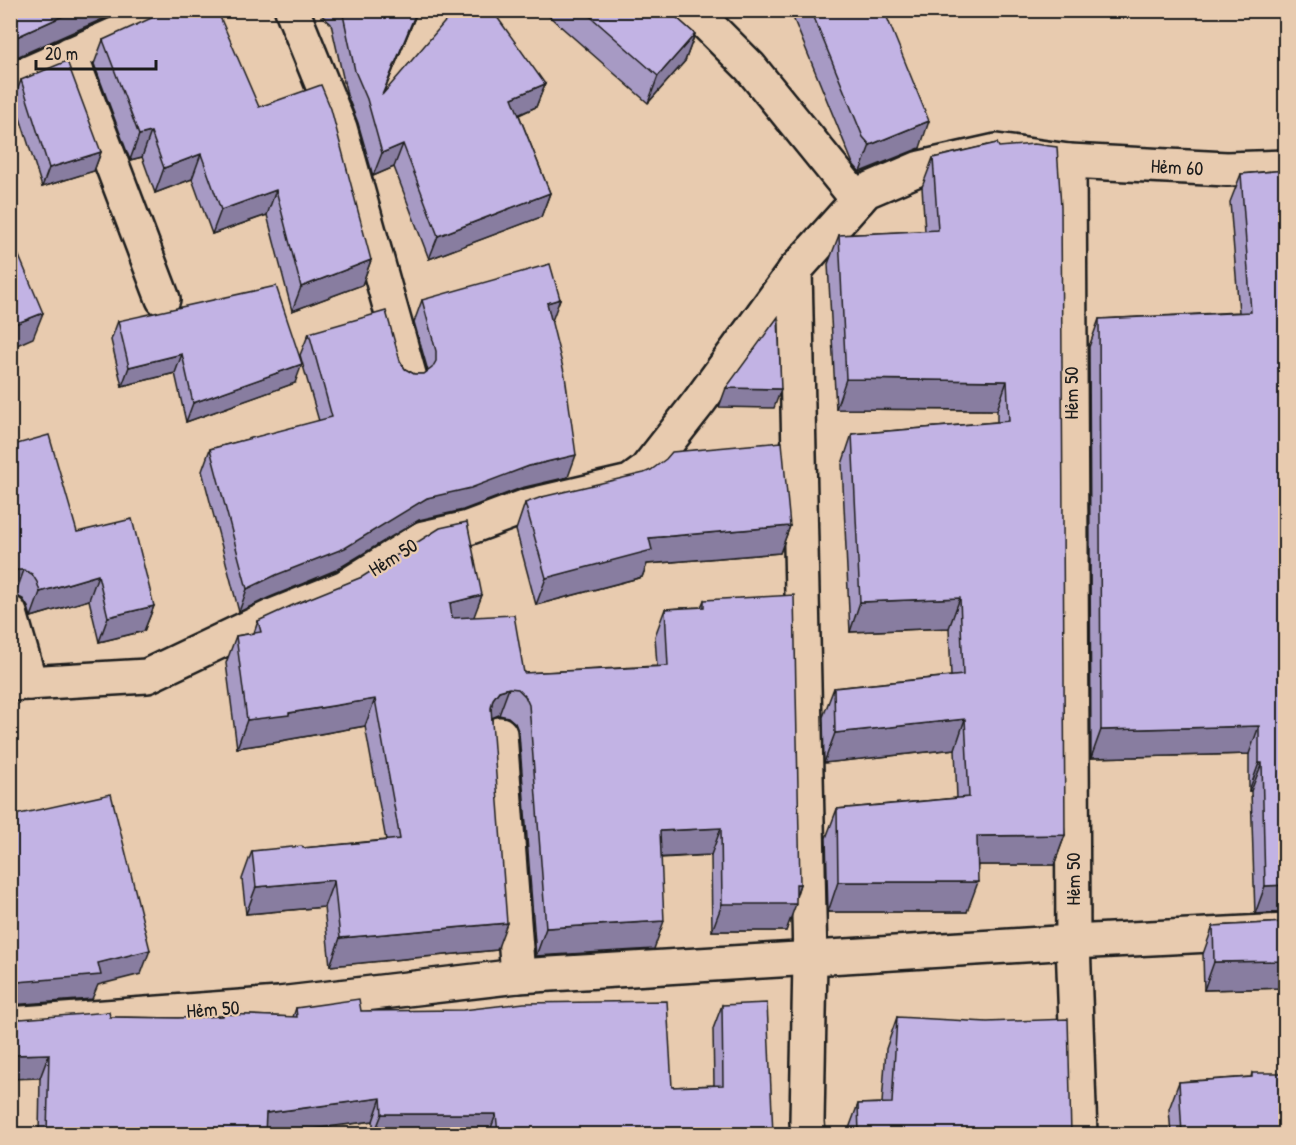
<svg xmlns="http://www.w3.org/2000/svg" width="1296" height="1145" font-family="'Patrick Hand',sans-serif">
	<rect width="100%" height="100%" fill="#e8cbaf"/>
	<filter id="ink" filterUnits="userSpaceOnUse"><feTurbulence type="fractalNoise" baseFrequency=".0167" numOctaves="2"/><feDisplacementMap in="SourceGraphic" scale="12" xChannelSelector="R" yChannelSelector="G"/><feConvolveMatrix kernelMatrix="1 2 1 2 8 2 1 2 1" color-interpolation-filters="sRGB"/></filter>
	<g filter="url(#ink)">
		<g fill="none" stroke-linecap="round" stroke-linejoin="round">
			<defs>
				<g id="minor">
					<path d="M 292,10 L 340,128 L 410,378"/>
					<path d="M 693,10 L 750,67 L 858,200"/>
					<path d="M 70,54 L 163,299"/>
					<path d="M 10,81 L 171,10"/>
					<path d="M 1069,161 L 1227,169 L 1286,167"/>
					<path d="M 795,270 L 810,960 L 807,1122 L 808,1134"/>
					<path d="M 10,613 L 30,683"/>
					<path d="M 10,684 L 147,676 L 275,615 L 345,587 L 423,538 L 468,528 L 527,506 L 630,482 L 645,471 L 699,402 L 795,270 L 866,191 L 920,168 L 996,151 L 1069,161 L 1073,942 L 1080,1134"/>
					<path d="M 500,734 L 518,976"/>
					<path d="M 10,1024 L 279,1004 L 518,976 L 1073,942 L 1286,931"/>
				</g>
			</defs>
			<use href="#minor" stroke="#1c1c1c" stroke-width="38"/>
			<use href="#minor" stroke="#e8cbaf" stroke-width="33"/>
		</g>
		<g fill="#a79ac4" stroke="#1c1c1c" stroke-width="1.5">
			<path d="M 316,10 L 418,10 L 384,92 L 545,84 L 536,107 L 519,115 L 550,193 L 541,217 L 429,259 L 394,167 L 373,176 L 358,123 L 347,95 L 331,24 Z"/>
			<path d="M 542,10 L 668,10 L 695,34 L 685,61 L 648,103 Z"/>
			<path d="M 790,10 L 884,10 L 920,148 L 860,172 L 853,164 Z"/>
			<path d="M 103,40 L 259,107 L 371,260 L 362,285 L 292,311 L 267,215 L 212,234 L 192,179 L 155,193 L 142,157 L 130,160 L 94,64 Z"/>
			<path d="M 21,80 L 101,152 L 94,171 L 42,187 L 14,99 Z"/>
			<path d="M 997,143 L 1065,835 L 1054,865 L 978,865 L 967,912 L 828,912 L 826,838 L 837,809 L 957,798 L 955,749 L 824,763 L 823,717 L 834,688 L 951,676 L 949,628 L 850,632 L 842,464 L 852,434 L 997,422 L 997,410 L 836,409 L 828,264 L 839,235 L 925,231 L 922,187 L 933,158 Z"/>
			<path d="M 1286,170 L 1286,912 L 1255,914 L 1251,791 L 1249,791 L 1249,754 L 1091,758 L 1089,347 L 1099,319 L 1239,312 L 1230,202 L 1241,174 Z"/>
			<path d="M 560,299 L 551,321 L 568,477 L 521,488 L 463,510 L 419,520 L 336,570 L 268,598 L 239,612 L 202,471 L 210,449 L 319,421 L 300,355 L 309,333 L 400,361 L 405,369 L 414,374 L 424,374 L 428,371 L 414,322 L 422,300 Z"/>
			<path d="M 118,321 L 295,383 L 186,422 L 175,373 L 122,386 L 111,340 Z"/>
			<path d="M 10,446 L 77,532 L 154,606 L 144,631 L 99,642 L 89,600 L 31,617 L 28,607 L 23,599 L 15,595 L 10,595 Z"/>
			<path d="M 525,503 L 790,526 L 780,553 L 647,564 L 642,577 L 536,605 L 516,530 Z"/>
			<path d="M 482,595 L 473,617 L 524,673 L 657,666 L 655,636 L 665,609 L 701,607 L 704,600 L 800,884 L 786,931 L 712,931 L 711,855 L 661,858 L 654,949 L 536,956 L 519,733 L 515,723 L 508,717 L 499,715 L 492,718 L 497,950 L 330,966 L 324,907 L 246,914 L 242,879 L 252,851 L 303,848 L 386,840 L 365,726 L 280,741 L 279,742 L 237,748 L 226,663 L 236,636 L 254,633 L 258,621 Z"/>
			<path d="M 1286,922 L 1286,988 L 1204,990 L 1203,954 L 1213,926 Z"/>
			<path d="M 722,1005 L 773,1134 L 373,1134 L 373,1121 L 274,1134 L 39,1134 L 40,1078 L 20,1019 L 110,1017 L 178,1018 L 222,1016 L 223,1014 L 293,1017 L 296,1008 L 361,1011 L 672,1087 L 714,1085 L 713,1029 Z"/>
			<path d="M 897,1017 L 1071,1134 L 847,1134 L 858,1104 L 882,1103 L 886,1049 Z"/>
			<path d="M 1252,1073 L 1286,1134 L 1171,1134 L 1169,1109 L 1179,1082 L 1251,1077 Z"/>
		</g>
		<g fill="#887da0" stroke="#1c1c1c" stroke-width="1.5">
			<path d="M 76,10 L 123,10 L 10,60 L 10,40 Z"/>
			<path d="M 417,10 L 418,10 L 373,118 L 382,95 Z"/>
			<path d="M 695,34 L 685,61 L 648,103 L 658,76 Z"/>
			<path d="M 545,84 L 536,107 L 504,121 L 512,98 Z"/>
			<path d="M 929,121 L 920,148 L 860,172 L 870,145 Z"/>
			<path d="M 151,132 L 142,157 L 130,160 L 139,135 Z"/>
			<path d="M 403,144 L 394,167 L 373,176 L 382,153 Z"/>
			<path d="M 101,152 L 94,171 L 42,187 L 49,168 Z"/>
			<path d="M 201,154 L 192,179 L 155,193 L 164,168 Z"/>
			<path d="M 276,190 L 267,215 L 212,234 L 221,210 Z"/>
			<path d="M 550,193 L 541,217 L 429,259 L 438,236 Z"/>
			<path d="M 371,260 L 362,285 L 292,311 L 301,287 Z"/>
			<path d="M 560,299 L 552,321 L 538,325 L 547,303 Z"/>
			<path d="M 43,313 L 33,338 L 10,348 L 10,326 Z"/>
			<path d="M 182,354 L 175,373 L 122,386 L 129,367 Z"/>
			<path d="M 302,364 L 295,383 L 186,422 L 193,403 Z"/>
			<path d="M 846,379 L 1007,381 L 997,410 L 836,409 Z"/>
			<path d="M 726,388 L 781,389 L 774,408 L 719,407 Z"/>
			<path d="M 576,455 L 568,477 L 521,488 L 463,510 L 419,520 L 336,570 L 268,598 L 239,612 L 247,589 L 427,498 L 529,466 Z"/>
			<path d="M 790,526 L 780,553 L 647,564 L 642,577 L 536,605 L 546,578 L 649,538 Z"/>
			<path d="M 15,570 L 24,570 L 15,595 L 10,595 L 10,572 Z"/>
			<path d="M 98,575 L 89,600 L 31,617 L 40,592 Z"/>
			<path d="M 482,595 L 472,622 L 440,631 L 450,603 Z"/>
			<path d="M 960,598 L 949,628 L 850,632 L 860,602 Z"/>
			<path d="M 154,606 L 144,631 L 99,642 L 108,617 Z"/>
			<path d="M 509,688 L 499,715 L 489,719 L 493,699 L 499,691 Z"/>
			<path d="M 375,699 L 365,726 L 280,741 L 279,742 L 237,748 L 247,720 Z"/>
			<path d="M 965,719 L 955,749 L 824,763 L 835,733 Z"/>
			<path d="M 1259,726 L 1249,754 L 1091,758 L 1101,730 Z"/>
			<path d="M 1259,763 L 1262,763 L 1251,791 L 1249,791 Z"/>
			<path d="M 721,828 L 711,855 L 650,858 L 660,831 Z"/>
			<path d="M 1065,835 L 1054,865 L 967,865 L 977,836 Z"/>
			<path d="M 334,880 L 324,907 L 246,914 L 256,887 Z"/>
			<path d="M 838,882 L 978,882 L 967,912 L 828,912 Z"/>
			<path d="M 796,884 L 800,884 L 793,904 L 796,904 L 786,931 L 712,931 L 722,904 Z"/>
			<path d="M 1286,885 L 1285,912 L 1255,914 L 1265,886 Z"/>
			<path d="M 664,921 L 654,949 L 536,956 L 546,928 Z"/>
			<path d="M 507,923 L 497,950 L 330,966 L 340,938 Z"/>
			<path d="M 150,950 L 141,974 L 98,985 L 92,999 L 10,1005 L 10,984 Z"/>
			<path d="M 1286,961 L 1286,988 L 1204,990 L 1214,962 Z"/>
			<path d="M 49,1054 L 40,1078 L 10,1079 L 10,1055 Z"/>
			<path d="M 381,1098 L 373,1121 L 275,1134 L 258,1134 L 266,1113 Z"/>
			<path d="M 382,1114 L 496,1114 L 489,1134 L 374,1134 Z"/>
		</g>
		<g fill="#c2b3e4" stroke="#1c1c1c" stroke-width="1.5">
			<path d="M 10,10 L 76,10 L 10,40 Z"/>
			<path d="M 169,10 L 217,10 L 259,107 L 321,85 L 331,109 L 371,260 L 301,287 L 276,190 L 221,210 L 201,154 L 164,168 L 151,132 L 139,135 L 103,40 Z"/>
			<path d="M 342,10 L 417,10 L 382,95 L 455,10 L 492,10 L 545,84 L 512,98 L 550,193 L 438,236 L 403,144 L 382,153 L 367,99 L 355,71 Z"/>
			<path d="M 583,10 L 668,10 L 695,34 L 658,76 Z"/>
			<path d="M 811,10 L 884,10 L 929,121 L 870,145 L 863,137 Z"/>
			<path d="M 67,61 L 101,152 L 49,168 L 21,80 Z"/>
			<path d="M 997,143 L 999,147 L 1034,144 L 1057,147 L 1061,207 L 1065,835 L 977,836 L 978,882 L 838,882 L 837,809 L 969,797 L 965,719 L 835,733 L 834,688 L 963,675 L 960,598 L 860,602 L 852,434 L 1009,421 L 1007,381 L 846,379 L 839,235 L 938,230 L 933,158 Z"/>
			<path d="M 1286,170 L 1286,885 L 1265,886 L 1262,763 L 1259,763 L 1259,726 L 1101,730 L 1099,319 L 1251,312 L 1241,174 Z"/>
			<path d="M 11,237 L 43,313 L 10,326 L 10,238 Z"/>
			<path d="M 550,264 L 560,299 L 547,303 L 565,376 L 576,455 L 529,466 L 471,488 L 427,498 L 345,548 L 276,575 L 247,589 L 210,449 L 332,417 L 309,333 L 386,311 L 400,361 L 405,369 L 414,374 L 424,374 L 432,368 L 436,361 L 436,351 L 422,300 Z"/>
			<path d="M 276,286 L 302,364 L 193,403 L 182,354 L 129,367 L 118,321 Z"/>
			<path d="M 778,317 L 781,389 L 726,388 Z"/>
			<path d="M 49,435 L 77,532 L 132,519 L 154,606 L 108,617 L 98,575 L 40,592 L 37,582 L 32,574 L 24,570 L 15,570 L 10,572 L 10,446 Z"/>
			<path d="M 782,442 L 790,526 L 649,538 L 652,550 L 546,578 L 525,503 L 542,497 L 644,473 L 651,470 L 666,459 L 672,452 Z"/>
			<path d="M 467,522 L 482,595 L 450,603 L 452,618 L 514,615 L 524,673 L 668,666 L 665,609 L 704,607 L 704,600 L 794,595 L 800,884 L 796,884 L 796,904 L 722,904 L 721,828 L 660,831 L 664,921 L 546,928 L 529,705 L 525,696 L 518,689 L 509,688 L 499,691 L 493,699 L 491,708 L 507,923 L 340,938 L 334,880 L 256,887 L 252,851 L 302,846 L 303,848 L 400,839 L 375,699 L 289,713 L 289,715 L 247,720 L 236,636 L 261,632 L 258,621 L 293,605 L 362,577 L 440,528 Z"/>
			<path d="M 111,794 L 150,950 L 98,963 L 101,975 L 17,982 L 10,984 L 10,816 Z"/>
			<path d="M 1286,922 L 1286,961 L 1214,962 L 1213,926 Z"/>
			<path d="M 359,999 L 361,1011 L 463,1010 L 524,1003 L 667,1001 L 672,1087 L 723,1085 L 722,1005 L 767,1003 L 773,1134 L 498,1134 L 496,1114 L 382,1114 L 381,1098 L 266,1113 L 265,1134 L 47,1134 L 49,1054 L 10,1055 L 10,1017 L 20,1019 L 109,1012 L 110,1017 L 178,1018 L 223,1016 L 223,1014 L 297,1017 L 296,1008 Z"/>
			<path d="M 897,1017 L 987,1022 L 1068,1019 L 1071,1134 L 859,1134 L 858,1104 L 892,1103 Z"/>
			<path d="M 1252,1073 L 1286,1073 L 1286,1134 L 1182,1134 L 1179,1082 L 1252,1077 Z"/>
		</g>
	</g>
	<g text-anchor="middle" stroke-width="4.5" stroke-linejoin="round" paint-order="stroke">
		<g font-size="20" fill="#1c1c1c" stroke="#e8cbaf">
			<text transform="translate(1177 167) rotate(3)" y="7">Hẻm 60</text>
			<text transform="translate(1071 393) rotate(-90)" y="7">Hẻm 50</text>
			<text transform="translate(393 557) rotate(-32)" y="7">Hẻm 50</text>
			<text transform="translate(1073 879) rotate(-90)" y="7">Hẻm 50</text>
			<text transform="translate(213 1009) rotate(-4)" y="7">Hẻm 50</text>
		</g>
	</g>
	<rect width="1296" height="1145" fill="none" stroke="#e8cbaf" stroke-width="36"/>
	<rect x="18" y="18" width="1260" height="1109" fill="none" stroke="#1c1c1c" stroke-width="2" filter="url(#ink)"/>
	<path d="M36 60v9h120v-9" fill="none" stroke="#1c1c1c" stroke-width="3"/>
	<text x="45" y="60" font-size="18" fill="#1c1c1c" stroke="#e8cbaf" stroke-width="4.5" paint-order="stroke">20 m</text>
</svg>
